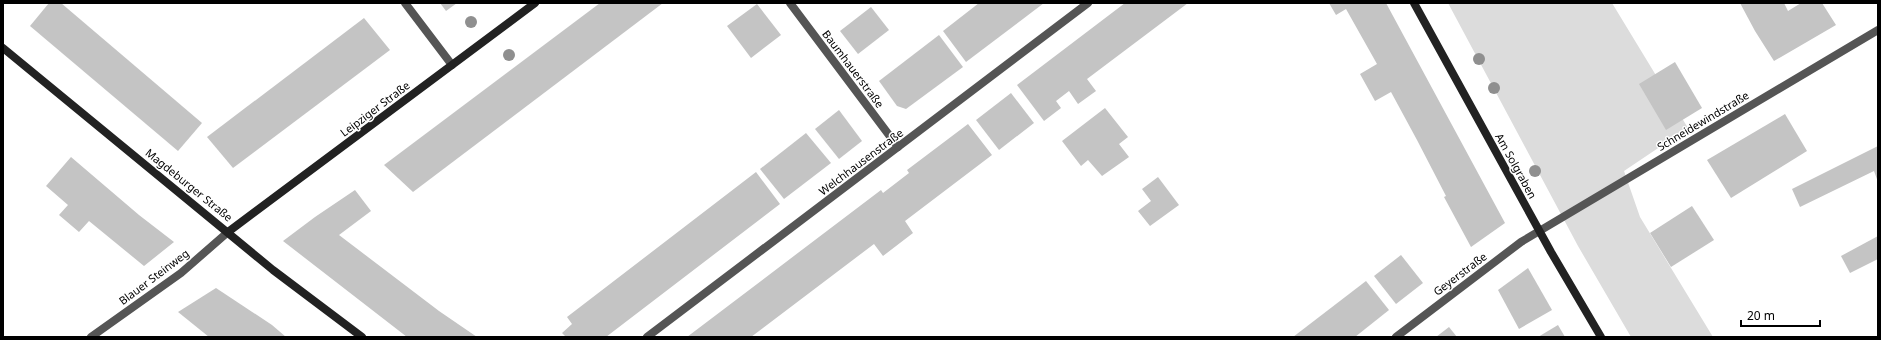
<svg xmlns="http://www.w3.org/2000/svg" width="1881" height="340" font-family="'Noto Sans',sans-serif">
	<rect width="100%" height="100%" fill="#fff"/>
	<path fill="#dcdcdc" d="M 1448,3 L 1612,3 L 1688,128 L 1624,171 L 1640,217 L 1713,337 L 1631,337 L 1578,246 Z"/>
	<g fill="#c4c4c4">
		<path d="M 49,3 L 61,3 L 202,123 L 178,151 L 30,26 Z"/>
		<path d="M 440,3 L 457,3 L 446,11 Z"/>
		<path d="M 600,3 L 663,3 L 413,192 L 384,165 Z"/>
		<path d="M 979,3 L 1044,3 L 966,62 L 943,31 Z"/>
		<path d="M 1125,3 L 1188,3 L 1087,79 L 1096,91 L 1078,104 L 1069,91 L 1056,101 L 1061,108 L 1044,121 L 1017,85 Z"/>
		<path d="M 1329,3 L 1386,3 L 1505,223 L 1471,247 L 1444,197 L 1446,196 L 1417,140 L 1391,92 L 1375,101 L 1360,74 L 1377,64 L 1346,9 L 1336,15 Z"/>
		<path d="M 1740,3 L 1784,3 L 1788,11 L 1801,3 L 1822,3 L 1836,25 L 1774,61 L 1755,31 Z"/>
		<path d="M 757,4 L 781,35 L 751,58 L 727,26 Z"/>
		<path d="M 871,7 L 889,30 L 858,54 L 840,31 Z"/>
		<path d="M 364,18 L 390,50 L 233,168 L 207,137 Z"/>
		<path d="M 939,35 L 963,67 L 906,109 L 897,106 L 879,81 Z"/>
		<path d="M 1675,62 L 1702,108 L 1666,130 L 1639,84 Z"/>
		<path d="M 1011,93 L 1034,123 L 999,150 L 976,120 Z"/>
		<path d="M 1105,108 L 1128,137 L 1119,144 L 1129,157 L 1102,176 L 1088,160 L 1081,166 L 1062,141 Z"/>
		<path d="M 839,110 L 862,141 L 839,159 L 815,129 Z"/>
		<path d="M 1785,114 L 1807,151 L 1731,198 L 1707,160 Z"/>
		<path d="M 968,124 L 992,155 L 905,221 L 913,233 L 883,256 L 874,244 L 751,337 L 687,337 L 881,190 L 883,193 L 909,173 L 907,170 Z"/>
		<path d="M 806,133 L 831,163 L 784,199 L 760,169 Z"/>
		<path d="M 1878,146 L 1878,182 L 1874,171 L 1800,207 L 1792,189 Z"/>
		<path d="M 71,157 L 139,215 L 174,242 L 144,266 L 89,221 L 79,232 L 59,215 L 68,205 L 46,186 Z"/>
		<path d="M 756,172 L 780,204 L 606,337 L 566,337 L 562,333 L 572,324 L 567,317 Z"/>
		<path d="M 1158,177 L 1179,205 L 1150,226 L 1138,211 L 1151,201 L 1142,189 Z"/>
		<path d="M 355,190 L 371,211 L 339,235 L 439,311 L 477,337 L 407,337 L 283,241 L 315,217 Z"/>
		<path d="M 1692,206 L 1714,240 L 1671,267 L 1650,233 Z"/>
		<path d="M 1878,236 L 1878,259 L 1850,273 L 1841,256 Z"/>
		<path d="M 1401,255 L 1423,283 L 1396,304 L 1374,276 Z"/>
		<path d="M 1528,268 L 1552,310 L 1519,329 L 1498,290 Z"/>
		<path d="M 1366,281 L 1389,310 L 1355,337 L 1293,337 Z"/>
		<path d="M 216,288 L 272,325 L 286,337 L 209,337 L 178,312 Z"/>
		<path d="M 1558,325 L 1565,337 L 1538,337 Z"/>
		<path d="M 1449,327 L 1457,337 L 1436,337 Z"/>
	</g>
	<g fill="none" stroke-linecap="round" stroke-linejoin="round">
		<g stroke="#555" stroke-width="8">
			<path d="M 405,3 L 452,65"/>
			<path d="M 790,3 L 898,147"/>
			<path d="M 91,337 L 181,273 L 228,232"/>
			<path d="M 647,337 L 1088,3"/>
			<path d="M 1396,337 L 1521,242 L 1878,30"/>
		</g>
		<g stroke="#222" stroke-width="8">
			<path d="M 1414,3 L 1551,252 L 1601,337"/>
			<path d="M 3,48 L 273,270 L 362,337"/>
			<path d="M 228,232 L 535,3"/>
		</g>
	</g>
	<g fill="#8f8f8f">
		<circle cx="471" cy="22" r="6"/>
		<circle cx="509" cy="55" r="6"/>
		<circle cx="1479" cy="59" r="6"/>
		<circle cx="1494" cy="88" r="6"/>
		<circle cx="1535" cy="171" r="6"/>
	</g>
	<g text-anchor="middle" stroke-width="3" stroke-linejoin="round" paint-order="stroke">
		<g font-size="11" fill="#000" stroke="#fff">
			<text transform="translate(853 69) rotate(53)" y="4">Baumhauerstraße</text>
			<text transform="translate(375 109) rotate(-37)" y="4">Leipziger Straße</text>
			<text transform="translate(1703 121) rotate(-31)" y="4">Schneidewindstraße</text>
			<text transform="translate(861 162) rotate(-37)" y="4">Welchhausenstraße</text>
			<text transform="translate(1516 166) rotate(61)" y="4">Am Solgraben</text>
			<text transform="translate(189 185) rotate(39)" y="4">Magdeburger Straße</text>
			<text transform="translate(1460 274) rotate(-37)" y="4">Geyerstraße</text>
			<text transform="translate(154 277) rotate(-37)" y="4">Blauer Steinweg</text>
		</g>
	</g>
	<rect width="1881" height="340" fill="none" stroke="#000000" stroke-width="8"/>
	<path d="M1741 320v6h79v-6" fill="none" stroke="#000000" stroke-width="2"/>
	<text x="1747" y="320" font-size="12" fill="#000000" stroke="#ffffff" stroke-width="3" paint-order="stroke">20 m</text>
</svg>
